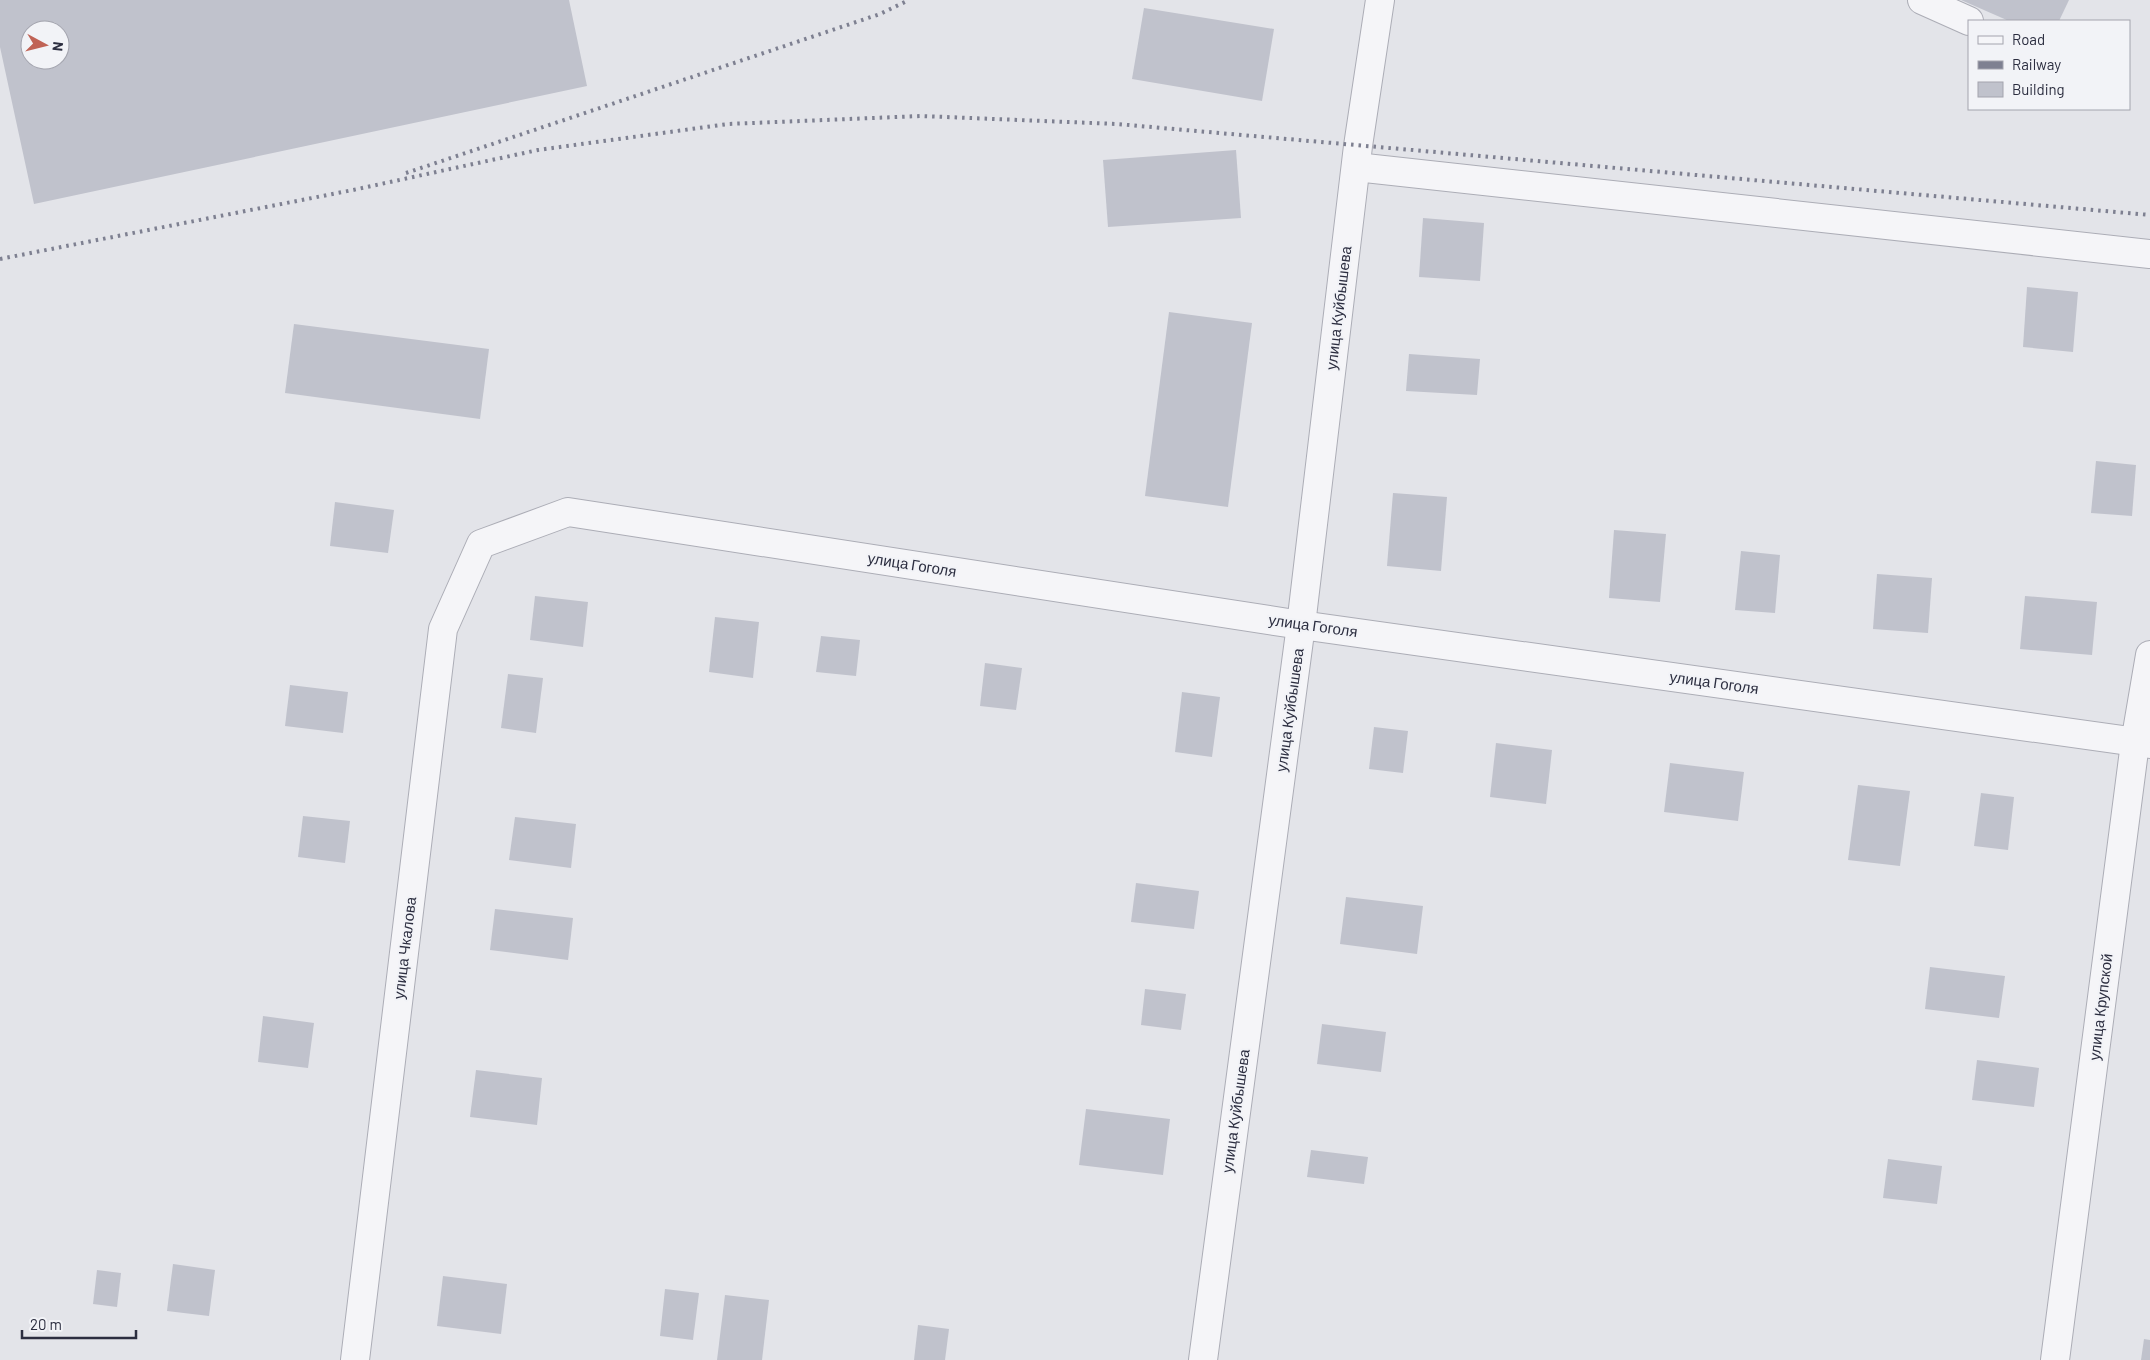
<svg xmlns="http://www.w3.org/2000/svg" width="2150" height="1360" font-family="Barlow,sans-serif">
	<rect width="100%" height="100%" fill="#e3e4e9"/>
	<g fill="#c0c2cc" fill-rule="evenodd">
		<path d="M 0,0 L 569,0 L 587,86 L 34,204 L 0,47 ZM 30,30 L 60,30 L 60,60 L 30,60 Z"/>
		<path d="M 1961,0 L 2069,0 L 2059,21 L 2009,21 Z"/>
		<path d="M 1144,8 L 1274,29 L 1262,101 L 1132,79 Z"/>
		<path d="M 1236,150 L 1241,218 L 1108,227 L 1103,160 Z"/>
		<path d="M 1423,218 L 1484,223 L 1480,281 L 1419,277 Z"/>
		<path d="M 2027,287 L 2078,292 L 2073,352 L 2023,347 Z"/>
		<path d="M 1169,312 L 1252,323 L 1228,507 L 1145,496 Z"/>
		<path d="M 294,324 L 489,349 L 480,419 L 285,393 Z"/>
		<path d="M 1409,354 L 1480,359 L 1477,395 L 1406,391 Z"/>
		<path d="M 2096,461 L 2136,465 L 2132,516 L 2091,513 Z"/>
		<path d="M 1393,493 L 1447,497 L 1441,571 L 1387,566 Z"/>
		<path d="M 335,502 L 394,510 L 388,553 L 330,546 Z"/>
		<path d="M 1614,530 L 1666,534 L 1660,602 L 1609,598 Z"/>
		<path d="M 1741,551 L 1780,555 L 1775,613 L 1735,610 Z"/>
		<path d="M 1877,574 L 1932,578 L 1928,633 L 1873,629 Z"/>
		<path d="M 535,596 L 588,602 L 583,647 L 530,640 Z"/>
		<path d="M 2025,596 L 2097,602 L 2092,655 L 2020,649 Z"/>
		<path d="M 715,617 L 759,622 L 753,678 L 709,672 Z"/>
		<path d="M 821,636 L 860,640 L 856,676 L 816,672 Z"/>
		<path d="M 985,663 L 1022,668 L 1016,710 L 980,706 Z"/>
		<path d="M 508,674 L 543,678 L 536,733 L 501,728 Z"/>
		<path d="M 290,685 L 348,692 L 343,733 L 285,726 Z"/>
		<path d="M 1182,692 L 1220,697 L 1212,757 L 1175,752 Z"/>
		<path d="M 1374,727 L 1408,731 L 1403,773 L 1369,769 Z"/>
		<path d="M 1496,743 L 1552,750 L 1546,804 L 1490,797 Z"/>
		<path d="M 1670,763 L 1744,772 L 1738,821 L 1664,812 Z"/>
		<path d="M 1858,785 L 1910,791 L 1900,866 L 1848,860 Z"/>
		<path d="M 1981,793 L 2014,797 L 2008,850 L 1974,846 Z"/>
		<path d="M 303,816 L 350,821 L 345,863 L 298,857 Z"/>
		<path d="M 515,817 L 576,824 L 571,868 L 509,860 Z"/>
		<path d="M 1136,883 L 1199,891 L 1194,929 L 1131,922 Z"/>
		<path d="M 1346,897 L 1423,906 L 1417,954 L 1340,944 Z"/>
		<path d="M 495,909 L 573,918 L 568,960 L 490,950 Z"/>
		<path d="M 1930,967 L 2005,976 L 1999,1018 L 1925,1009 Z"/>
		<path d="M 1145,989 L 1186,994 L 1181,1030 L 1141,1025 Z"/>
		<path d="M 263,1016 L 314,1023 L 308,1068 L 258,1062 Z"/>
		<path d="M 1322,1024 L 1386,1032 L 1381,1072 L 1317,1064 Z"/>
		<path d="M 1977,1060 L 2039,1068 L 2034,1107 L 1972,1100 Z"/>
		<path d="M 476,1070 L 542,1078 L 537,1125 L 470,1117 Z"/>
		<path d="M 1086,1109 L 1170,1119 L 1163,1175 L 1079,1165 Z"/>
		<path d="M 1311,1150 L 1368,1157 L 1364,1184 L 1307,1177 Z"/>
		<path d="M 1888,1159 L 1942,1166 L 1937,1204 L 1883,1198 Z"/>
		<path d="M 173,1264 L 215,1270 L 209,1316 L 167,1311 Z"/>
		<path d="M 97,1270 L 121,1273 L 117,1307 L 93,1304 Z"/>
		<path d="M 443,1276 L 507,1284 L 501,1334 L 437,1326 Z"/>
		<path d="M 665,1289 L 699,1293 L 693,1340 L 660,1336 Z"/>
		<path d="M 725,1295 L 769,1300 L 762,1360 L 717,1360 Z"/>
		<path d="M 918,1325 L 949,1329 L 945,1360 L 914,1360 Z"/>
		<path d="M 2144,1339 L 2150,1340 L 2150,1360 L 2141,1360 Z"/>
	</g>
	<g fill="none" stroke-linecap="round" stroke-linejoin="round">
		<defs>
			<g id="minor">
				<path d="M 1922,0 L 1969,21"/>
				<path d="M 1356,167 L 2150,254"/>
				<path d="M 355,1360 L 443,629 L 481,544 L 568,512 L 1301,625 L 2150,744"/>
				<path d="M 1203,1360 L 1301,625 L 1358,146 L 1380,0"/>
				<path d="M 2055,1360 L 2135,743 L 2150,655"/>
			</g>
		</defs>
		<use href="#minor" stroke="#acadb6" stroke-width="30"/>
		<use href="#minor" stroke="#f5f5f8" stroke-width="28"/>
		<g stroke="#7e8091" stroke-width="4" stroke-dasharray="2.5 5" stroke-linecap="butt">
			<path d="M 406,173 L 880,14 L 909,0"/>
			<path d="M 0,259 L 353,190 L 538,150 L 728,124 L 921,116 L 1117,124 L 2150,215"/>
		</g>
	</g>
	<g text-anchor="middle" stroke-width="4" stroke-linejoin="round" paint-order="stroke">
		<g font-size="15" fill="#2c2e40" stroke="#f2f3f7">
			<text transform="translate(1339 308) rotate(-83)" y="5">улица Куйбышева</text>
			<text transform="translate(912 565) rotate(9)" y="5">улица Гоголя</text>
			<text transform="translate(1313 626) rotate(8)" y="5">улица Гоголя</text>
			<text transform="translate(1714 683) rotate(8)" y="5">улица Гоголя</text>
			<text transform="translate(1290 710) rotate(-82)" y="5">улица Куйбышева</text>
			<text transform="translate(405 948) rotate(-83)" y="5">улица Чкалова</text>
			<text transform="translate(2101 1007) rotate(-83)" y="5">улица Крупской</text>
			<text transform="translate(1236 1111) rotate(-82)" y="5">улица Куйбышева</text>
		</g>
	</g>
	<rect x="1968" y="20" width="162" height="90" fill="#f2f3f7" stroke="#a3a4ae"/>
	<rect x="1978" y="36" width="25" height="8" fill="#f5f5f8" stroke="#a3a4ae"/>
	<text x="2012" y="45" font-size="15" fill="#2c2e40">Road</text>
	<rect x="1978" y="61" width="25" height="8" fill="#7e8091" stroke="#a3a4ae"/>
	<text x="2012" y="70" font-size="15" fill="#2c2e40">Railway</text>
	<rect x="1978" y="82" width="25" height="15" fill="#c0c2cc" stroke="#a3a4ae"/>
	<text x="2012" y="95" font-size="15" fill="#2c2e40">Building</text>
	<g transform="translate(45 45) rotate(97)"><circle r="24" fill="#f2f3f7" stroke="#a3a4ae"/>
	<path d="M0-4L9 19L0 12L-9 19Z" fill="#c06356"/>
	<text y="-8" font-size="14" font-weight="bold" text-anchor="middle" fill="#2c2e40">N</text>
	</g>
	<path d="M22 1330v8h114v-8" fill="none" stroke="#2c2e40" stroke-width="2.5"/>
	<text x="30" y="1330" font-size="15" fill="#2c2e40" stroke="#f2f3f7" stroke-width="4" paint-order="stroke">20 m</text>
</svg>
